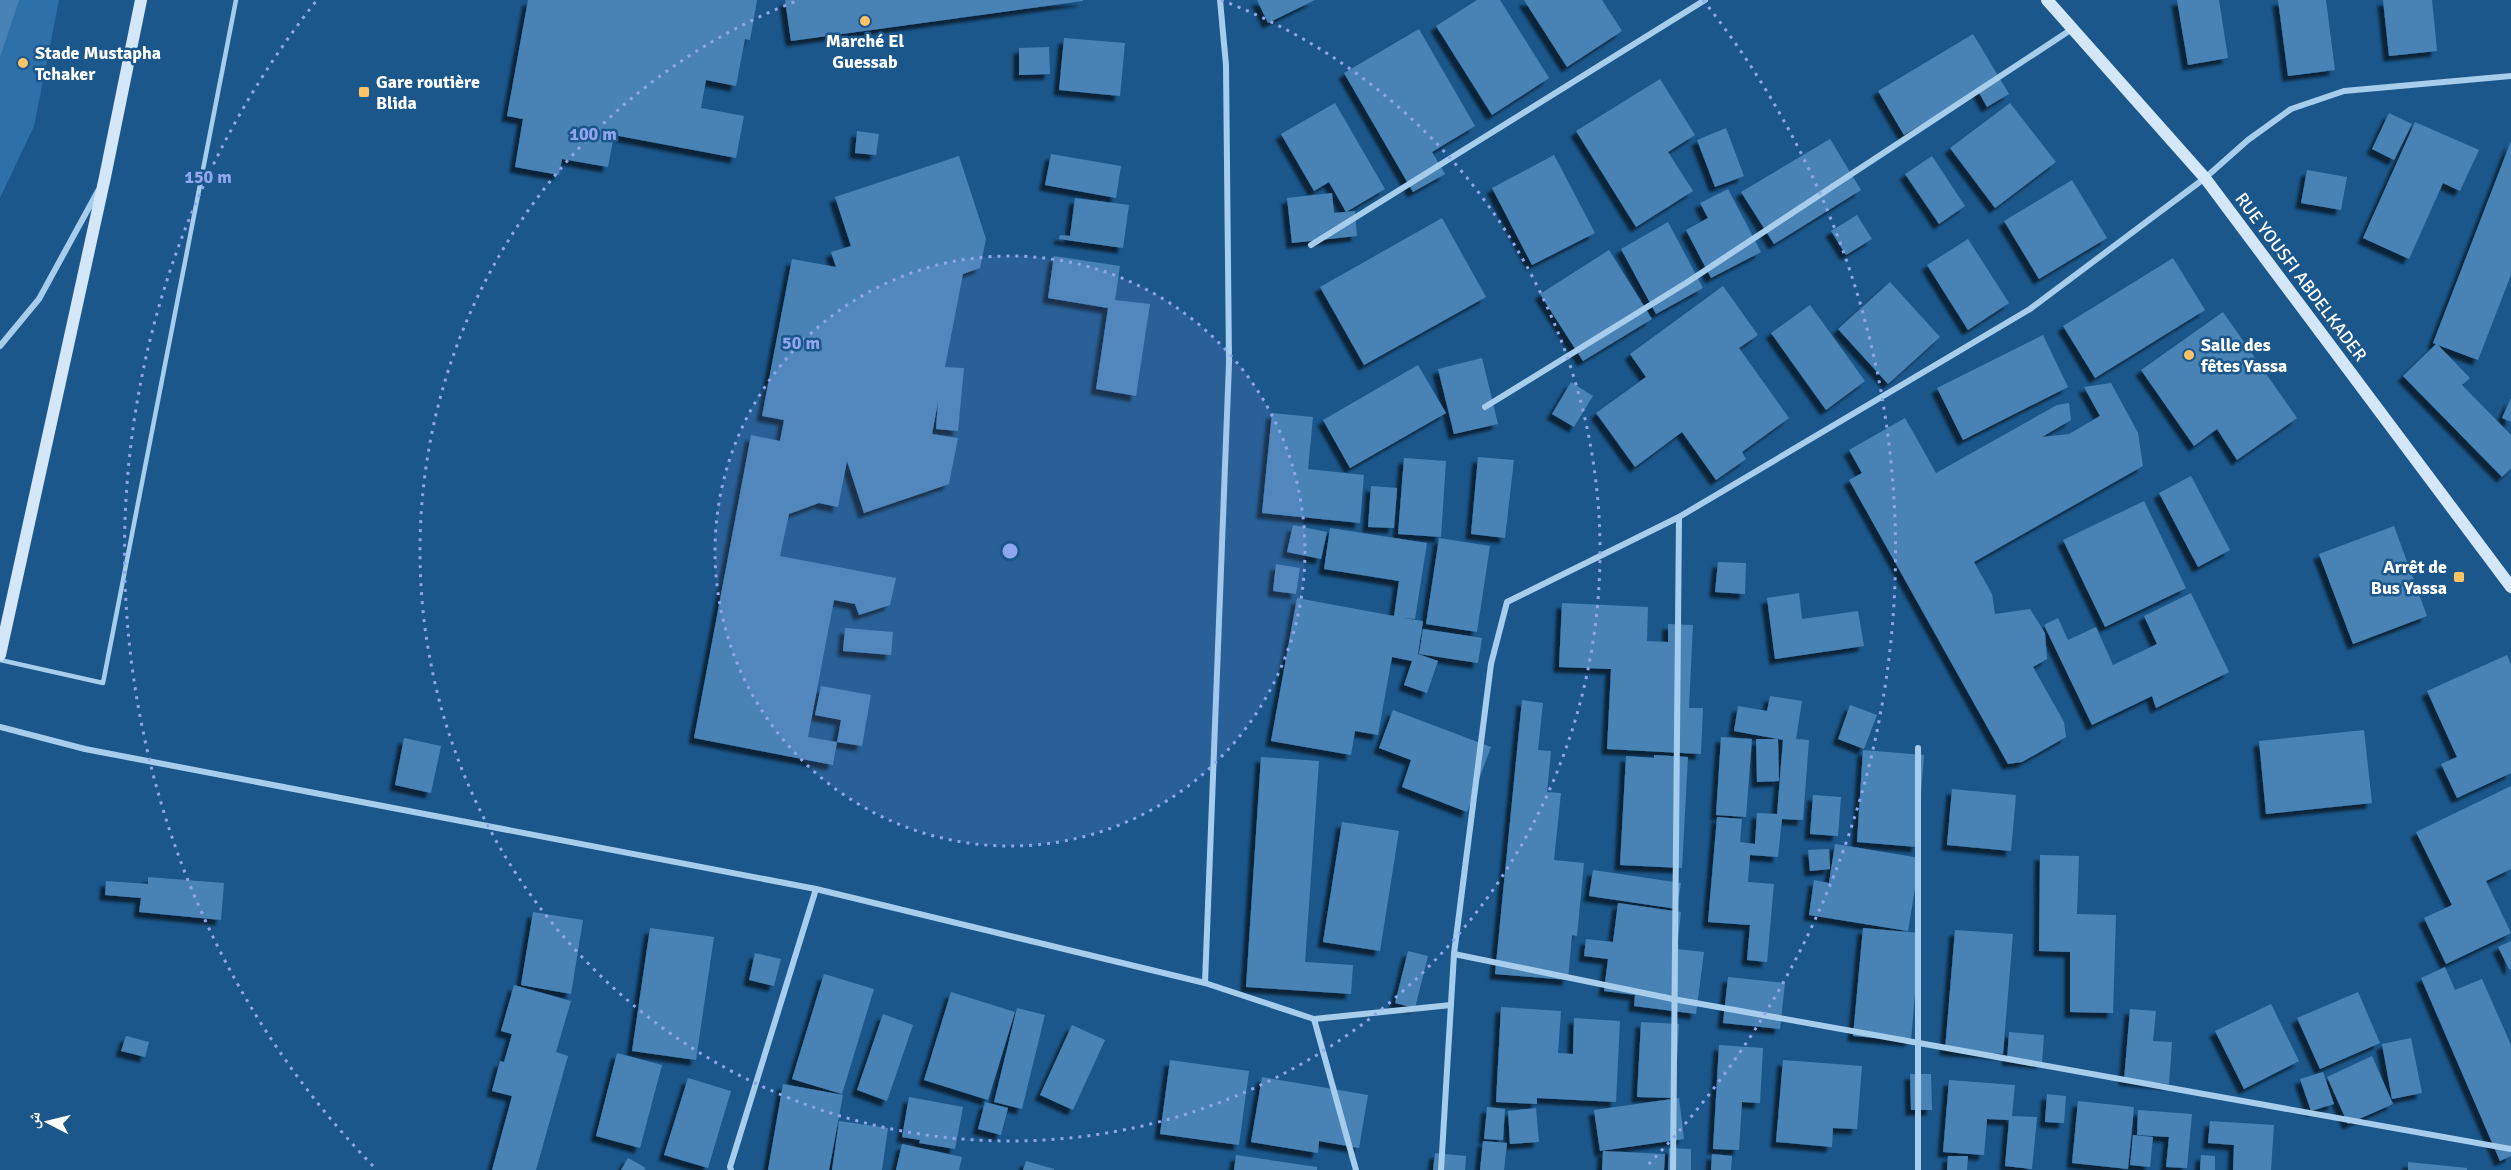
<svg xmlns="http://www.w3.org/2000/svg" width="2511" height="1170" font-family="Signika,'Noto Naskh Arabic',sans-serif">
	<defs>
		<filter id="shadow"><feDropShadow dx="-5.5" dy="5.5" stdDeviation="1.5" flood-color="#0009"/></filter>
	</defs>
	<rect width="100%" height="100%" fill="#1b578b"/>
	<path fill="#2e71a9" d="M 0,0 L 59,0 L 34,126 L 0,198 Z"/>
	<g fill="#4883b6" filter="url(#shadow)">
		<path d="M 0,0 L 19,0 L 0,57 Z"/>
		<path d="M 528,0 L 757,0 L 750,40 L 745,39 L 736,86 L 706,80 L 701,108 L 744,116 L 736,158 L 614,135 L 608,167 L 562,159 L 559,175 L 515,167 L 523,119 L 507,116 Z"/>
		<path d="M 785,0 L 1083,0 L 1083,1 L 791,41 Z"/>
		<path d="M 1257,0 L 1315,0 L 1268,23 Z"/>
		<path d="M 1477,0 L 1500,0 L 1549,78 L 1492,115 L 1436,26 Z"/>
		<path d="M 1524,0 L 1602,0 L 1622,31 L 1567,67 Z"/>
		<path d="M 2177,0 L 2219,0 L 2228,58 L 2188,65 Z"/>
		<path d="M 2278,0 L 2326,0 L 2335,70 L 2288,76 Z"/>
		<path d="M 2383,0 L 2432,0 L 2437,51 L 2389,56 Z"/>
		<path d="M 1419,29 L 1475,126 L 1432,152 L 1445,174 L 1413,192 L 1344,73 Z"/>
		<path d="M 1973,34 L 2009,94 L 1987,107 L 1978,91 L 1904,135 L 1878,91 Z"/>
		<path d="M 1064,38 L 1125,43 L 1120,96 L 1059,90 Z"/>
		<path d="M 1049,47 L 1050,74 L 1019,75 L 1019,48 Z"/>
		<path d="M 1660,79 L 1695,135 L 1668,152 L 1693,191 L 1636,227 L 1576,131 Z"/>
		<path d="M 1335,103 L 1385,189 L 1346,212 L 1329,182 L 1314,191 L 1281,134 Z"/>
		<path d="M 2010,103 L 2056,162 L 1995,208 L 1950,148 Z"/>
		<path d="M 2389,113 L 2412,124 L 2394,160 L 2372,149 Z"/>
		<path d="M 2415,122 L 2479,150 L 2460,191 L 2443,183 L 2409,259 L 2363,238 Z"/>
		<path d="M 1726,128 L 1744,176 L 1715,187 L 1697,140 Z"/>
		<path d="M 857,131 L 879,134 L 876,155 L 855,153 Z"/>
		<path d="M 1830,139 L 1861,190 L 1774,244 L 1741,192 Z"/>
		<path d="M 2511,141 L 2511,275 L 2478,360 L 2438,345 L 2470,378 L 2462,385 L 2511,435 L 2511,468 L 2502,477 L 2403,376 L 2436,344 L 2433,343 Z"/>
		<path d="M 1051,154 L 1121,166 L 1116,198 L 1045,185 Z"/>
		<path d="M 1554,155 L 1595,233 L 1532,265 L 1492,188 Z"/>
		<path d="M 959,156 L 986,239 L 980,268 L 963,274 L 945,367 L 964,368 L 958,431 L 936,429 L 938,402 L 932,434 L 958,438 L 949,484 L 864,513 L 847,461 L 838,507 L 819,503 L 789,514 L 780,556 L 896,578 L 890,605 L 859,615 L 855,604 L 834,600 L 808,737 L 837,742 L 833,765 L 694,738 L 751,435 L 780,441 L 784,420 L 762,416 L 792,259 L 836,267 L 831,252 L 851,246 L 835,197 Z"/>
		<path d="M 1932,156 L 1965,206 L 1939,224 L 1905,174 Z"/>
		<path d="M 2307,170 L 2347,177 L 2341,210 L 2301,203 Z"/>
		<path d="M 2072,180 L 2107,238 L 2039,279 L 2004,221 Z"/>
		<path d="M 1728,189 L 1761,252 L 1711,278 L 1686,230 L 1708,218 L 1700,203 Z"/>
		<path d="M 1332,193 L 1334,213 L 1355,211 L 1357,236 L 1292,243 L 1287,198 Z"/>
		<path d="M 1075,198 L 1129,205 L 1123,248 L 1059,239 L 1060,235 L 1070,236 Z"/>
		<path d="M 1857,215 L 1872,239 L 1846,255 L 1831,231 Z"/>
		<path d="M 1442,218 L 1486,297 L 1364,365 L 1320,287 Z"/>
		<path d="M 1668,222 L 1703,288 L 1656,314 L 1621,249 Z"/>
		<path d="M 1968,239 L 2009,303 L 1968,330 L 1927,265 Z"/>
		<path d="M 1609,250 L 1652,319 L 1583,361 L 1540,294 Z"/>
		<path d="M 1054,256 L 1120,266 L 1115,300 L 1150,304 L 1136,396 L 1096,389 L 1108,308 L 1048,298 Z"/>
		<path d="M 2173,258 L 2205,310 L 2095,378 L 2063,326 Z"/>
		<path d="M 1890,282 L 1940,337 L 1888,384 L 1838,329 Z"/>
		<path d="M 1723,286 L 1758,335 L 1739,348 L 1789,418 L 1742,452 L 1746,459 L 1716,480 L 1682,432 L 1635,467 L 1596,413 L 1646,377 L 1630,354 Z"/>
		<path d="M 1810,305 L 1865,381 L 1826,410 L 1771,333 Z"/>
		<path d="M 2223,312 L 2297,418 L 2237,460 L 2217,429 L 2194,446 L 2141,370 Z"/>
		<path d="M 2043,335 L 2068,387 L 1963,440 L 1937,388 Z"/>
		<path d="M 1482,358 L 1498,424 L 1454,434 L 1438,369 Z"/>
		<path d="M 1418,365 L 1446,413 L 1350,468 L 1323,420 Z"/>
		<path d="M 1571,382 L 1593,396 L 1574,427 L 1552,414 Z"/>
		<path d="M 2111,383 L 2138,433 L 2143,466 L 1974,562 L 1992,594 L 1995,614 L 2030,609 L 2045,633 L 2047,659 L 2033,667 L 2064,722 L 2066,737 L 2022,762 L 2008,764 L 1849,480 L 1862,473 L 1849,450 L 1905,418 L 1936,473 L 2057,405 L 2069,403 L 2071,420 L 2042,437 L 2069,434 L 2100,416 L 2084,387 Z"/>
		<path d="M 2511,398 L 2511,422 L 2502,418 Z"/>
		<path d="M 1272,413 L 1313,417 L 1308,469 L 1364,475 L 1360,523 L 1262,513 Z"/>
		<path d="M 1478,457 L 1514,460 L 1505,538 L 1471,534 Z"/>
		<path d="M 1404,458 L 1446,461 L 1441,537 L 1398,534 Z"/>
		<path d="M 2191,476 L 2230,550 L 2198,567 L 2159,493 Z"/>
		<path d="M 1371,486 L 1397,488 L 1394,528 L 1368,527 Z"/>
		<path d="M 2144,501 L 2186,588 L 2105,627 L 2063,540 Z"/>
		<path d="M 1293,525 L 1327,532 L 1321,559 L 1287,552 Z"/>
		<path d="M 2394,526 L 2427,616 L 2353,644 L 2319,554 Z"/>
		<path d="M 1330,528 L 1427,543 L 1415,619 L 1403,618 L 1423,621 L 1418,654 L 1438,661 L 1427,693 L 1404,685 L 1412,661 L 1392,657 L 1378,735 L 1355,731 L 1351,755 L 1271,741 L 1297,598 L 1394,616 L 1399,581 L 1324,569 Z"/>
		<path d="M 1439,538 L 1490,546 L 1477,632 L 1426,624 Z"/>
		<path d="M 1718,562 L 1746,563 L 1745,594 L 1715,592 Z"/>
		<path d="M 1276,564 L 1300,568 L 1296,594 L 1273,591 Z"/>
		<path d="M 1799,593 L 1802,619 L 1858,611 L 1864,646 L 1775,659 L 1767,598 Z"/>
		<path d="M 2191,593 L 2229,672 L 2156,708 L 2152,696 L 2092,725 L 2044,625 L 2058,618 L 2068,640 L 2096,627 L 2113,665 L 2157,644 L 2144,616 Z"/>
		<path d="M 1562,603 L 1648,607 L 1647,641 L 1668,642 L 1668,624 L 1693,625 L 1689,708 L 1703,708 L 1701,754 L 1607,749 L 1611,669 L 1559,667 Z"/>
		<path d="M 845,628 L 893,632 L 891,655 L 843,651 Z"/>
		<path d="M 1423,629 L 1482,638 L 1478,663 L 1419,654 Z"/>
		<path d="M 2507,655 L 2511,664 L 2511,773 L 2457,798 L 2441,764 L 2457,757 L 2427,691 Z"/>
		<path d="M 821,686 L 871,695 L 862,746 L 837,742 L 841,720 L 815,715 Z"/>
		<path d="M 1770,696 L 1802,701 L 1796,739 L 1809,740 L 1803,820 L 1782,819 L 1778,857 L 1750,855 L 1748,882 L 1774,884 L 1767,962 L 1747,960 L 1750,925 L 1708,922 L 1717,817 L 1742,819 L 1740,842 L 1755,844 L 1757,813 L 1777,814 L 1783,740 L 1778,739 L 1779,781 L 1757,782 L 1756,739 L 1778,739 L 1734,731 L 1738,706 L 1767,711 Z"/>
		<path d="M 1522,700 L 1543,703 L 1538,750 L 1551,751 L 1547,792 L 1561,793 L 1554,860 L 1584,863 L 1577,936 L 1572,935 L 1568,980 L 1495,974 Z"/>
		<path d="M 1850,705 L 1877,715 L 1864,749 L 1838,739 Z"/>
		<path d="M 1393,710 L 1491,747 L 1467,812 L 1402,787 L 1411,760 L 1379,748 Z"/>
		<path d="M 2364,730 L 2372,803 L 2266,814 L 2259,741 Z"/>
		<path d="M 1721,737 L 1752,739 L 1746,817 L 1716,815 Z"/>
		<path d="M 404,738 L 441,746 L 431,793 L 395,785 Z"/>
		<path d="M 1863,750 L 1924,755 L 1917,847 L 1857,842 Z"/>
		<path d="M 1654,755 L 1688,757 L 1682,868 L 1620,865 L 1626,756 L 1654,758 Z"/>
		<path d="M 1261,757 L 1319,761 L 1305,962 L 1353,965 L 1351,994 L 1246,987 Z"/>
		<path d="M 2511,786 L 2511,869 L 2486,881 L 2511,933 L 2446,964 L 2424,918 L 2452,905 L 2416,832 Z"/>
		<path d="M 1952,789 L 2016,795 L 2011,851 L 1947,845 Z"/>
		<path d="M 1813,795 L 1841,797 L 1838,836 L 1810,834 Z"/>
		<path d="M 1342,822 L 1399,831 L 1380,951 L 1323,942 Z"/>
		<path d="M 1835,844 L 1920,858 L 1908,931 L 1809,915 L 1814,880 L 1829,883 Z"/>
		<path d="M 1829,849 L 1830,869 L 1810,871 L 1808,850 Z"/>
		<path d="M 2040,855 L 2079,856 L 2077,914 L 2116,915 L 2113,1013 L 2070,1012 L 2070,952 L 2039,951 Z"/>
		<path d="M 1593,870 L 1681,883 L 1677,909 L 1589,896 Z"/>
		<path d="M 148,877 L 224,883 L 221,920 L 139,912 L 141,898 L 105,895 L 106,881 L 148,884 Z"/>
		<path d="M 1618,903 L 1681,912 L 1677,949 L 1704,952 L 1696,1014 L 1634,1006 L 1635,995 L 1604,991 L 1608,959 L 1584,956 L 1586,939 L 1613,942 Z"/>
		<path d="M 533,912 L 583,920 L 571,994 L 521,985 Z"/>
		<path d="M 650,928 L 714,937 L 696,1060 L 632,1051 Z"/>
		<path d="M 1863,928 L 1920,933 L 1911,1041 L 1853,1036 Z"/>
		<path d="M 1955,930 L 2013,934 L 2003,1054 L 1945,1050 Z"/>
		<path d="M 2511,941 L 2511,969 L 2509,969 L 2498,947 Z"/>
		<path d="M 1408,951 L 1428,956 L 1415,1008 L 1395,1003 Z"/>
		<path d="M 755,953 L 781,959 L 774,986 L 749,980 Z"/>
		<path d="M 2445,967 L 2455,990 L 2482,979 L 2511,1045 L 2511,1156 L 2500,1161 L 2421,978 Z"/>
		<path d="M 824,974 L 874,989 L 842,1094 L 792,1079 Z"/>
		<path d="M 1728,977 L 1785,983 L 1780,1029 L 1723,1023 Z"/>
		<path d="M 514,985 L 571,1001 L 556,1052 L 568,1056 L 536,1170 L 492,1170 L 512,1096 L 492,1091 L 500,1061 L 504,1062 L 512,1034 L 501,1031 Z"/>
		<path d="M 951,992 L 1015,1012 L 988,1100 L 924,1080 Z"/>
		<path d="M 2358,992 L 2380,1043 L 2320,1069 L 2297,1018 Z"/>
		<path d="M 2271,1004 L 2299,1061 L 2244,1089 L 2215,1031 Z"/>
		<path d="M 1501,1007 L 1561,1011 L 1558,1053 L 1573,1054 L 1574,1018 L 1620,1021 L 1616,1102 L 1537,1098 L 1537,1104 L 1496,1102 Z"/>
		<path d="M 1017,1008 L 1045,1015 L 1022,1109 L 994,1102 Z"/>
		<path d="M 2130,1009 L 2156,1011 L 2153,1041 L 2172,1042 L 2169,1084 L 2124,1080 Z"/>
		<path d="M 883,1014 L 913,1025 L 887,1101 L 857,1090 Z"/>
		<path d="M 1641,1022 L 1679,1024 L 1675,1098 L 1637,1097 Z"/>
		<path d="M 1072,1025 L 1105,1040 L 1073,1110 L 1040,1095 Z"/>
		<path d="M 2009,1032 L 2044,1035 L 2042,1063 L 2007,1060 Z"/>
		<path d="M 126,1036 L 149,1042 L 145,1057 L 121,1051 Z"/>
		<path d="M 2411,1038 L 2422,1093 L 2392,1099 L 2382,1044 Z"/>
		<path d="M 1719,1045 L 1763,1048 L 1760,1103 L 1742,1102 L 1739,1150 L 1713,1149 Z"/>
		<path d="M 617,1053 L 662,1065 L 640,1148 L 596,1136 Z"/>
		<path d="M 2372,1056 L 2393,1104 L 2348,1124 L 2327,1077 Z"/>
		<path d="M 1170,1060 L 1249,1071 L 1239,1145 L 1160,1134 Z"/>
		<path d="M 1783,1060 L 1862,1066 L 1857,1129 L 1833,1128 L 1832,1147 L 1776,1142 Z"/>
		<path d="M 2323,1072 L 2334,1104 L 2311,1111 L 2300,1079 Z"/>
		<path d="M 1910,1074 L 1931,1074 L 1932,1110 L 1911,1110 Z"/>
		<path d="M 1262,1077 L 1368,1095 L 1359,1148 L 1319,1141 L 1318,1153 L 1251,1142 Z"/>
		<path d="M 688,1078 L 731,1091 L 708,1168 L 664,1155 Z"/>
		<path d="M 1949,1080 L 2015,1085 L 2012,1116 L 2037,1117 L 2032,1169 L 2005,1166 L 2009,1120 L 1987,1119 L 1984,1155 L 1943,1152 Z"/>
		<path d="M 783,1084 L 843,1095 L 829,1170 L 768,1170 Z"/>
		<path d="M 2047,1094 L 2066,1096 L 2064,1123 L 2045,1122 Z"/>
		<path d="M 909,1097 L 963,1107 L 955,1149 L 919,1143 L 920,1140 L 902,1137 Z"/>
		<path d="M 1679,1098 L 1684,1139 L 1600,1151 L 1594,1110 Z"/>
		<path d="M 2078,1101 L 2134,1107 L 2128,1169 L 2072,1163 Z"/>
		<path d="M 985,1102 L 1008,1108 L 1001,1135 L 978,1129 Z"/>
		<path d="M 1487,1107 L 1505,1109 L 1503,1140 L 1484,1139 Z"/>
		<path d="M 1536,1108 L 1539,1142 L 1510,1144 L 1508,1111 Z"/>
		<path d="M 2138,1110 L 2192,1114 L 2187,1168 L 2166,1167 L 2169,1137 L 2137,1135 Z"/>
		<path d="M 839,1121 L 888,1128 L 882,1170 L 832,1170 Z"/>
		<path d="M 2210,1121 L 2274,1125 L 2271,1170 L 2233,1170 L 2234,1145 L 2208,1143 Z"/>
		<path d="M 2133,1135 L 2153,1137 L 2150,1167 L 2130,1165 Z"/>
		<path d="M 1483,1141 L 1507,1143 L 1504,1170 L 1480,1170 Z"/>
		<path d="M 902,1144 L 962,1157 L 959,1170 L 896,1170 Z"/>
		<path d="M 1669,1148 L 1691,1149 L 1691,1170 L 1668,1170 Z"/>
		<path d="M 1603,1151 L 1665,1154 L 1664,1170 L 1602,1170 Z"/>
		<path d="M 1435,1153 L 1466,1156 L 1465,1170 L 1433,1170 Z"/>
		<path d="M 1712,1154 L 1732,1156 L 1731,1170 L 1711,1170 Z"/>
		<path d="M 1236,1155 L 1317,1167 L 1317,1170 L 1234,1170 Z"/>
		<path d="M 2201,1155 L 2215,1156 L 2215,1170 L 2200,1170 Z"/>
		<path d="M 1948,1156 L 1968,1156 L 1967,1170 L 1947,1170 Z"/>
		<path d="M 628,1158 L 646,1168 L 644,1170 L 621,1170 Z"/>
		<path d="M 1026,1161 L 1054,1169 L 1054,1170 L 1023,1170 Z"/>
		<path d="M 2408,1162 L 2467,1168 L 2467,1170 L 2408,1170 Z"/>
	</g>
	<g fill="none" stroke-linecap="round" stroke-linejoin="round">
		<path stroke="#a7cded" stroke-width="4.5" d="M 0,660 L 103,683 L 236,0"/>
		<g stroke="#a7cded" stroke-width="6">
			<path d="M 1311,245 L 1705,0"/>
			<path d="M 0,346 L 39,299 L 98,191"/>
			<path d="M 1485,407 L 1686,283 L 2072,29"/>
			<path d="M 1679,517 L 2030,309 L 2205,178 L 2248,140 L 2291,109 L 2344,91 L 2511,76"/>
			<path d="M 0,727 L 85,749 L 816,889 L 1205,983 L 1314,1019 L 1451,1005"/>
			<path d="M 1918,748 L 1918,1170"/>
			<path d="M 1454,954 L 1673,999 L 2511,1149"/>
			<path d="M 1205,983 L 1229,363 L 1226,65 L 1220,0"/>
			<path d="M 1314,1019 L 1356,1170"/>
			<path d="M 731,1170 L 730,1167 L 816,889"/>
			<path d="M 1441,1170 L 1454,954 L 1491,664 L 1507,602 L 1679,517 L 1673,1170"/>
		</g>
		<g stroke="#d3e7f9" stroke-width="12">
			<path d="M 2047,0 L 2205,178 L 2511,587"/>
			<path d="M 0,655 L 105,177 L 141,0"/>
		</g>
	</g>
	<circle cx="1010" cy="551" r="295" fill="#8ea6ec" fill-opacity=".12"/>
	<g fill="none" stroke="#8ea6ec" stroke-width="3" stroke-dasharray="3 6">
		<circle cx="1010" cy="551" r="295"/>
		<path d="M1221 0A590 590 0 1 1 799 0"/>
		<path d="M373 1166A885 885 0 0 1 317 0M1703 0A885 885 0 0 1 1647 1166"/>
	</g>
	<g fill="#fec364" stroke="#1b578b" stroke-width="2">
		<circle cx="865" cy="21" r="6"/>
		<circle cx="23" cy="63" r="6"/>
		<rect x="358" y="86" width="12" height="12" rx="3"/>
		<circle cx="2189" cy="355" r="6"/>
		<rect x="2453" y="571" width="12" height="12" rx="3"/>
	</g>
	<g text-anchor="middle" stroke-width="5" stroke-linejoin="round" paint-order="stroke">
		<g font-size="18" font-weight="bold" fill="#fff" stroke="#1b578b" text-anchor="start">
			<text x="865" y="47" text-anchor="middle">Marché El<tspan x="865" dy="21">Guessab</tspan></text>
			<text x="35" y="59">Stade Mustapha<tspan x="35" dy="21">Tchaker</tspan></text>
			<text x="376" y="88">Gare routière<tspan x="376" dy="21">Blida</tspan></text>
			<text x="2201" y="351">Salle des<tspan x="2201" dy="21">fêtes Yassa</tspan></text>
			<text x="2447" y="573" text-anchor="end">Arrêt de<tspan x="2447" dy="21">Bus Yassa</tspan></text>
		</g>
		<g font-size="18" fill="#fff" stroke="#1b578b">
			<text transform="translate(2301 277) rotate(53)" y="6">RUE YOUSFI ABDELKADER</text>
		</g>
	</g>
	<circle cx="1010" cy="551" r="9" fill="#8ea6ec" stroke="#1b578b" stroke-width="3"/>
	<g font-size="18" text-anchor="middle" font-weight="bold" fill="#8ea6ec" stroke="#1b578b" stroke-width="5" stroke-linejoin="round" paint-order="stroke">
		<text x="593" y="140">100 m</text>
		<text x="208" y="183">150 m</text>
		<text x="801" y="349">50 m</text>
	</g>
	<g transform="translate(48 1122) rotate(277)" stroke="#1b578b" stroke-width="4.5" paint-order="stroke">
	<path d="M0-4.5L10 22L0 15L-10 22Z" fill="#ffffff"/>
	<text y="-9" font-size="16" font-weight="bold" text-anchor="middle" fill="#ffffff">ش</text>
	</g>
</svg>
